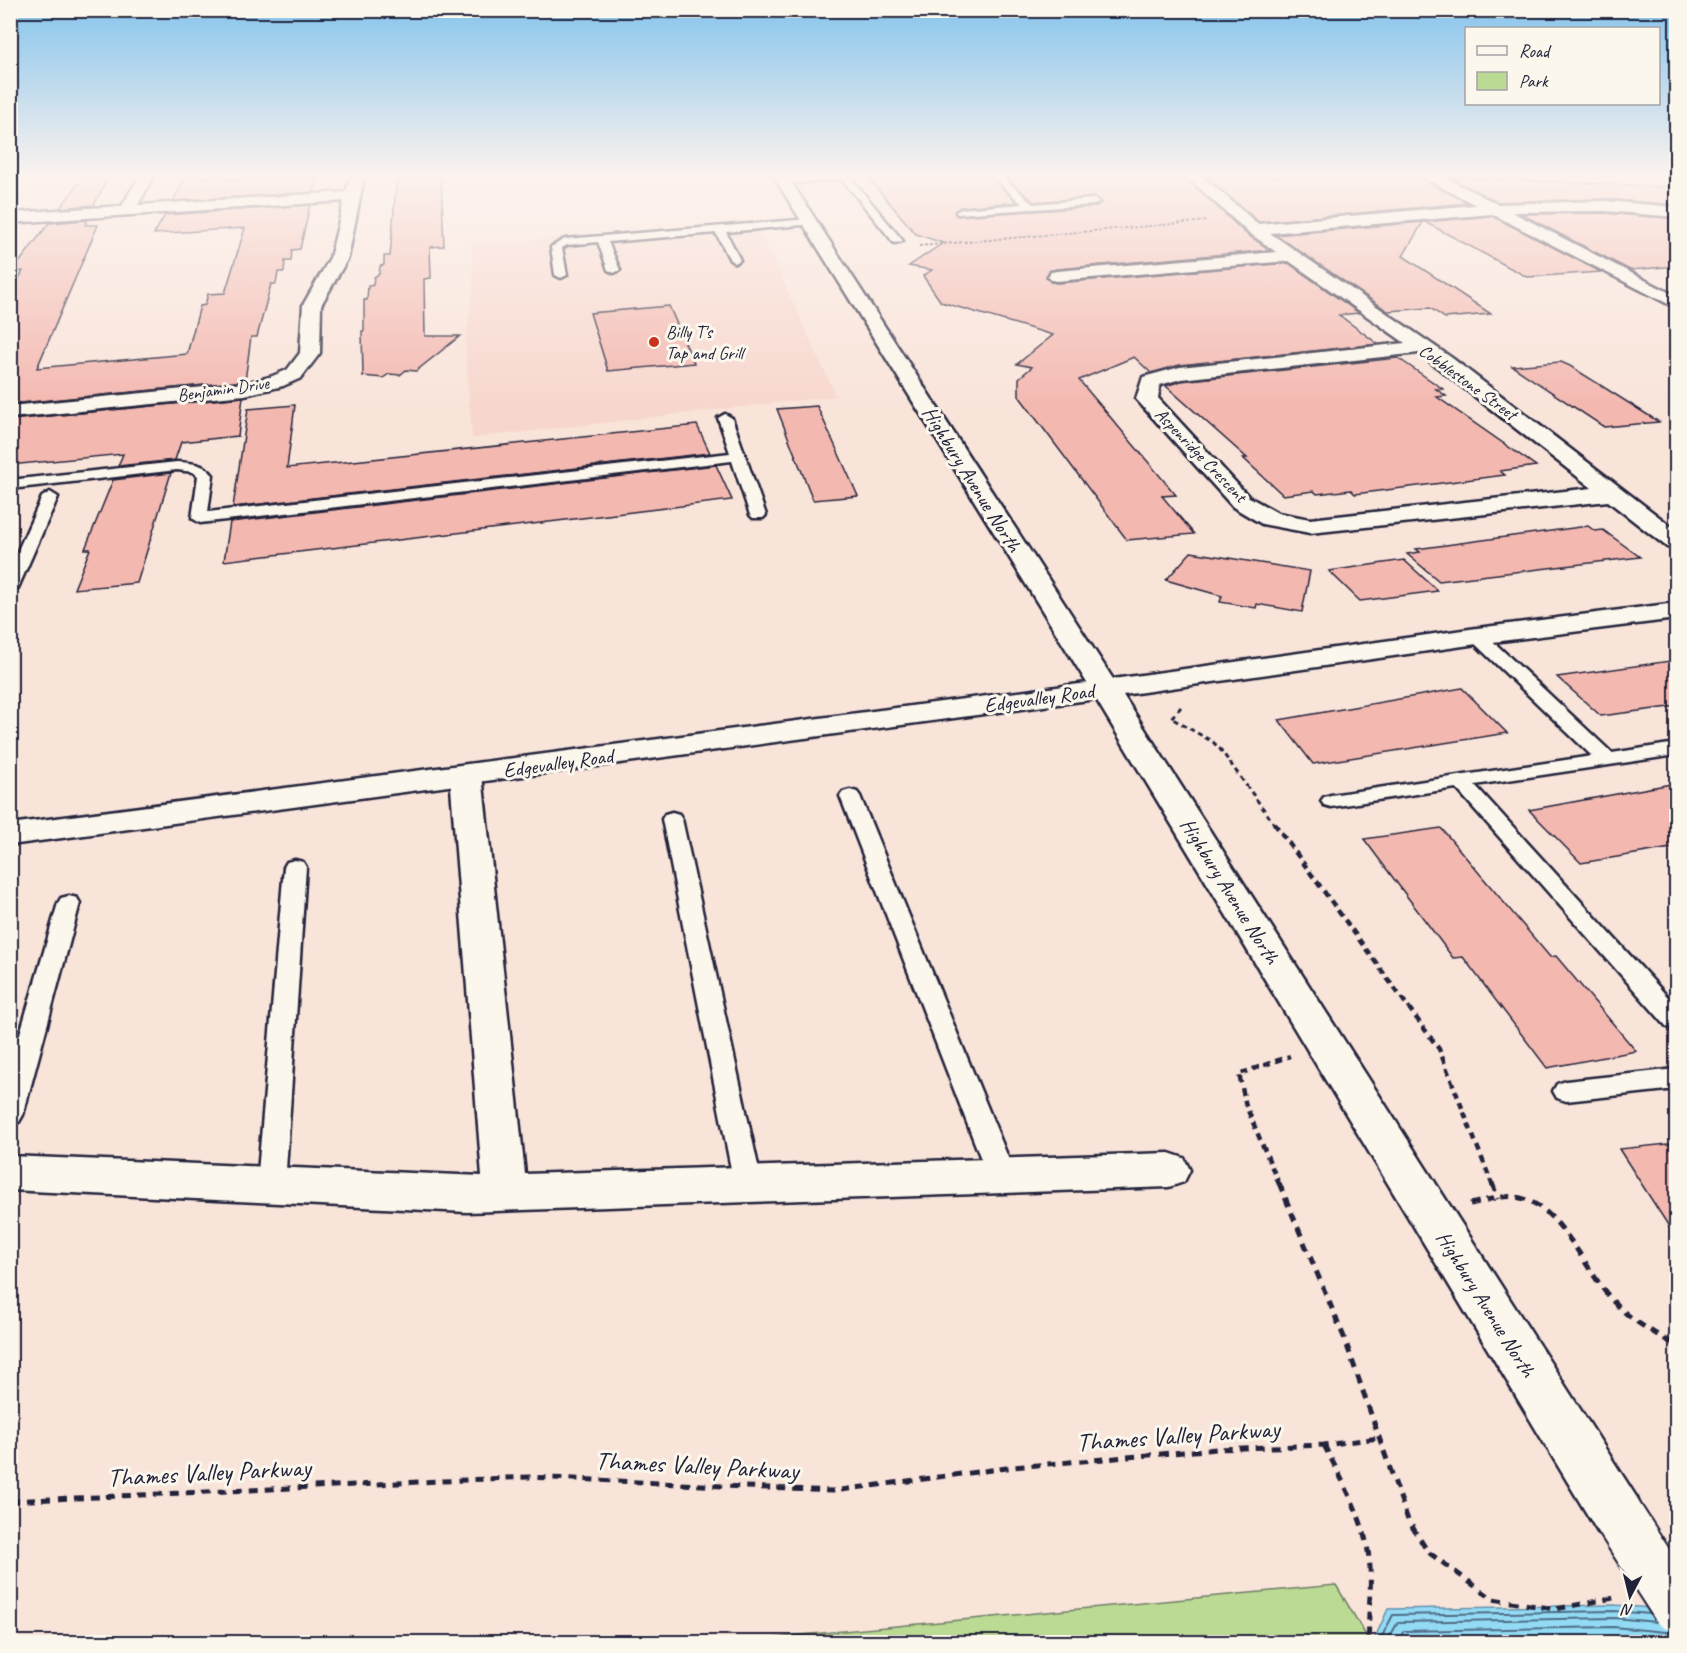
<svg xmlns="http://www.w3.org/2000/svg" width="1687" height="1653" font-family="Caveat,sans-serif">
	<rect width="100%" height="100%" fill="#f9e4da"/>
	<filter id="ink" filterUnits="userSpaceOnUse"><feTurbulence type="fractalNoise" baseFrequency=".0167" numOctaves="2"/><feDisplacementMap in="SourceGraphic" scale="12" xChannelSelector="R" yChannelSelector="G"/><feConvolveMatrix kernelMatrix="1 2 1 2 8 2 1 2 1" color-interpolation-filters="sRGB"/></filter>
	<g filter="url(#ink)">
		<path fill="#f7d7cd" d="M 756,222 L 836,396 L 472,438 L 465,344 L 473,289 L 472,244 Z"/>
		<path fill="#bbda93" stroke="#6e7e67" stroke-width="1.5" d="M 1336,1585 L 1370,1642 L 756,1642 L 790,1636 Z"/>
		<path fill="#93dbf4" stroke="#6691aa" stroke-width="1.5" d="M 1614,1605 L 1676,1610 L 1676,1642 L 1373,1642 L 1388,1609 Z"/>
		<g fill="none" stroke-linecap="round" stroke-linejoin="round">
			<g stroke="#4f6c85" stroke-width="2">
				<path d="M 1379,1642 L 1393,1615 L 1614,1611 L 1650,1614"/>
				<path d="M 1387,1642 L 1398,1622 L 1614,1618 L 1656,1622"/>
				<path d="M 1397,1642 L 1404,1631 L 1613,1627 L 1676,1633"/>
			</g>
		</g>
		<g fill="#f3b8b0" stroke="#22223b" stroke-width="1.5">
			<path d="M 84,177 L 108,177 L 94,205 L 60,208 Z"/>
			<path d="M 186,177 L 228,177 L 226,180 L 318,177 L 314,192 L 173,201 Z"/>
			<path d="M 397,177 L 441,177 L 444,246 L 430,247 L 431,278 L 424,279 L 425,336 L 460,336 L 416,371 L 406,370 L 400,375 L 389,374 L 383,378 L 363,376 L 362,331 L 364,331 L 364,300 L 367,300 L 368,286 L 373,285 L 374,277 L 379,274 L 380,266 L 384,265 L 384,256 L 390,256 Z"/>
			<path d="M 913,177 L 991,177 L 1017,202 L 961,207 L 954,211 L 957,216 L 1094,207 L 1101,203 L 1094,197 L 1034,202 L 1006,177 L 1185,177 L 1246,234 L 1270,250 L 1057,269 L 1049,271 L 1046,277 L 1051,282 L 1057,283 L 1288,263 L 1359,313 L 1339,315 L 1378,344 L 1180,365 L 1151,373 L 1134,357 L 1079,380 L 1176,495 L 1162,496 L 1194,534 L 1127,540 L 1019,396 L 1019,378 L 1032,367 L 1017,364 L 1053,335 L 941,302 L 923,276 L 932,270 L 909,266 L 943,243 L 916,234 L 871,181 Z"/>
			<path d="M 1206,177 L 1424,177 L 1427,182 L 1468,203 L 1259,222 Z"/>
			<path d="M 1449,177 L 1671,187 L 1677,188 L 1677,205 L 1605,199 L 1498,202 Z"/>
			<path d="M 310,205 L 300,249 L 292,250 L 291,261 L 285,261 L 284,272 L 278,272 L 276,284 L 271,284 L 257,337 L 251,337 L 245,381 L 10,404 L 10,295 L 23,271 L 12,272 L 49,223 L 87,220 L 85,225 L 98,225 L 37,368 L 187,354 L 200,306 L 205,305 L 208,294 L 225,293 L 245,228 L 154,234 L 165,215 Z"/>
			<path d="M 1605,213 L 1677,219 L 1677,229 L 1670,228 L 1677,234 L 1677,266 L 1630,270 L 1521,214 Z"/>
			<path d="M 1492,216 L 1601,272 L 1527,277 L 1425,222 Z"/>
			<path d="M 1423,222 L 1403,256 L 1491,314 L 1445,318 L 1430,308 L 1388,311 L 1276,235 Z"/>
			<path d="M 669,306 L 694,363 L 608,371 L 590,313 Z"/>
			<path d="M 1398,358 L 1443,389 L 1436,389 L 1446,396 L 1437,397 L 1536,466 L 1500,471 L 1505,475 L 1355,494 L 1351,490 L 1317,494 L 1314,491 L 1283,495 L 1243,458 L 1247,458 L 1166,386 L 1181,381 Z"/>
			<path d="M 1561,362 L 1570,366 L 1659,422 L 1604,427 L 1512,366 Z"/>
			<path d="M 243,397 L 238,436 L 181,442 L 175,460 L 118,466 L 123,454 L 10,465 L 10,420 Z"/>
			<path d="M 295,405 L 287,468 L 697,425 L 710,453 L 233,507 L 248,409 Z"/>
			<path d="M 817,406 L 858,496 L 813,500 L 777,409 Z"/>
			<path d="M 716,465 L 732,500 L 224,561 L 230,522 Z"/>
			<path d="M 171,473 L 137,583 L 74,589 L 90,549 L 85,549 L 113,480 Z"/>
			<path d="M 1588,526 L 1595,531 L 1603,530 L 1640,557 L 1439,581 L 1407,554 L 1420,552 L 1416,549 Z"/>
			<path d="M 1191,552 L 1310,571 L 1302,612 L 1257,604 L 1256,608 L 1220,602 L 1222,596 L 1166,580 Z"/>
			<path d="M 1404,560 L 1438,591 L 1360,601 L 1329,571 Z"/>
			<path d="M 1677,660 L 1677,706 L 1601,716 L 1557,677 Z"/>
			<path d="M 1462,688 L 1507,733 L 1313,764 L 1279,720 Z"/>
			<path d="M 1677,783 L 1677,847 L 1581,863 L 1529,810 Z"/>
			<path d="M 1441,828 L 1550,957 L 1556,956 L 1636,1051 L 1547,1068 L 1463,957 L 1453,958 L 1364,839 Z"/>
			<path d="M 1677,1143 L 1677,1239 L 1619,1149 Z"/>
		</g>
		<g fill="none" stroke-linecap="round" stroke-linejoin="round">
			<defs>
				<g id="lane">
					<path d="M 802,177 L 850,177 L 903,241 L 894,243 L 842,179 L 784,184 L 779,181 L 784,178 Z"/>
					<path d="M 993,177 L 1003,177 L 1033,204 L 1094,199 L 1099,202 L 1094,205 L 957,214 L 956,212 L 961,209 L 1022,204 Z"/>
					<path d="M 810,219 L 814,220 L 814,224 L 726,232 L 740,260 L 735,263 L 730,260 L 716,233 L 608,242 L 620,270 L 614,273 L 608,270 L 598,242 L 567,245 L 562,248 L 567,275 L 561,278 L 555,275 L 551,247 L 565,239 Z"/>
					<path d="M 725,414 L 732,418 L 766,515 L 763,518 L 753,518 L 750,515 L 732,461 L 200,523 L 192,518 L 198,476 L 193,472 L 177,470 L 10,489 L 10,480 L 177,462 C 192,463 203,463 213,475 L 208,512 L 730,453 L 718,418 Z"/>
					<path d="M 50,492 L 58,497 L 18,588 L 10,593 L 10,568 L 42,497 Z"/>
					<path d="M 1477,631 L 1483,632 L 1612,753 L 1676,743 L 1676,755 L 1475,785 L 1676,1006 L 1676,1030 L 1667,1027 L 1456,788 L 1331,807 L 1324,805 L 1321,801 L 1324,797 L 1331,795 L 1592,756 L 1471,640 L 1468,636 L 1471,632 Z"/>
					<path d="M 850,790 L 857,792 L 860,796 L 1016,1177 L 1012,1185 L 1002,1188 L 992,1185 L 988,1177 L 840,796 L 843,792 Z"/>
					<path d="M 672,812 L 679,814 L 682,819 L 762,1184 L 758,1192 L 748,1195 L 738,1192 L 734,1184 L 662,819 L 665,814 Z"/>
					<path d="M 295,860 L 303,862 L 306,867 L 285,1185 L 281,1193 L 271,1196 L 261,1193 L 257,1185 L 284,867 L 287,862 Z"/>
					<path d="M 69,896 L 77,898 L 80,903 L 23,1115 L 19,1122 L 10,1125 L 10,1068 L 58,903 L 61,898 Z"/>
					<path d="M 1676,1069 L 1676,1089 L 1566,1101 L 1557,1098 L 1553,1091 L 1557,1084 L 1566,1081 Z"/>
				</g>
				<g id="street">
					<path d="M 139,177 L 153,177 L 138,205 L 346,192 L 350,177 L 364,177 L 348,258 L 321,305 L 320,353 L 301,378 L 283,386 L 245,395 L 10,418 L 10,406 L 245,383 L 270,377 L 287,370 L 300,353 L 303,305 L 330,258 L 344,201 L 10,223 L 10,213 L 122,206 Z"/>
					<path d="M 1187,177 L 1203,177 L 1258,224 L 1476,205 L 1428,180 L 1426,177 L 1444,177 L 1497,204 L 1605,201 L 1676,207 L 1676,217 L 1605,211 L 1512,212 L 1676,296 L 1676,308 L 1492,214 L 1270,233 L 1452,358 L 1676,530 L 1676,549 L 1667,547 L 1608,501 L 1310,533 L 1262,524 L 1233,507 L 1136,399 L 1143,377 L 1180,367 L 1405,343 L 1289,261 L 1057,281 L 1051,280 L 1048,276 L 1051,272 L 1057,271 L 1276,252 L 1248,232 ZM 1419,353 L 1592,488 L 1310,519 L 1278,513 L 1249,497 L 1158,398 L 1160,385 L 1181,379 Z"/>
					<path d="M 466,766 L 477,768 L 482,775 L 525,1174 L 1169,1153 L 1184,1158 L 1190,1170 L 1184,1182 L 1169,1187 L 467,1212 L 10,1190 L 10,1156 L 482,1176 L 450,775 L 455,768 Z"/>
				</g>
				<path id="secondary" d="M 774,177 L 788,177 L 1113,679 L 1477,628 L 1676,603 L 1676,619 L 1477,644 L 1123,695 L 1637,1498 L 1644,1516 L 1637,1534 L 1618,1542 L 1599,1534 L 1096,699 L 10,845 L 10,824 L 1087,683 Z"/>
			</defs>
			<use href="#lane" stroke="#22223b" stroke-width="5"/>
			<use href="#street" stroke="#22223b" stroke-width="5"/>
			<use href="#secondary" stroke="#22223b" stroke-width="5"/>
			<path stroke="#22223b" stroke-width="2" stroke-dasharray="3 2" stroke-linecap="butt" d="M 919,246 L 1207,221"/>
			<path stroke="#22223b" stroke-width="3" stroke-dasharray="5 4" stroke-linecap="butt" d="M 1181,707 L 1171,718 L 1213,742 L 1220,749 L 1275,825"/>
			<g stroke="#22223b" stroke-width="4.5" stroke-dasharray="7 5" stroke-linecap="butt">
				<path d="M 1274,823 L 1439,1049 L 1492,1184"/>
				<path d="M 1279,1184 L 1246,1106 L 1239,1074 L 1290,1056"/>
			</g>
			<g stroke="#22223b" stroke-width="5" stroke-dasharray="9 7" stroke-linecap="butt">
				<path d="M 1279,1183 L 1344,1337 L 1408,1520 L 1428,1552 L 1493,1599 L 1555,1609 L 1619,1597"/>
				<path d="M 1492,1183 L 1498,1199"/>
				<path d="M 1470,1204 C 1485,1201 1500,1195 1516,1197 C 1559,1203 1585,1270 1612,1300 C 1629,1319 1653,1333 1676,1345"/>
				<path d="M 1324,1445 C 1342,1481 1364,1517 1369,1558 C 1373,1586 1367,1614 1369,1642"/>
				<path d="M 10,1501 L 529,1477 L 833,1491 L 1014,1467 L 1217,1449 L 1324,1445 L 1379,1438"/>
			</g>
			<use href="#lane" fill="#fbf7ec" fill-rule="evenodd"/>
			<use href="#street" fill="#fbf7ec" fill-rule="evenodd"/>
			<use href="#secondary" fill="#fbf7ec" fill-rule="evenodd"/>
			<defs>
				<path id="secondary-bridge" d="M 1618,1516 L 1676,1606"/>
			</defs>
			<use href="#secondary-bridge" stroke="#22223b" stroke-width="54" stroke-linecap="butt"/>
			<use href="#secondary-bridge" stroke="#fbf7ec" stroke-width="50"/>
		</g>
	</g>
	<linearGradient id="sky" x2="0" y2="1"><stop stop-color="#86c4ed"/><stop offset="0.43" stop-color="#fcf3ee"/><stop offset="1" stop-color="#fcf3ee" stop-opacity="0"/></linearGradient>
	<rect width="1687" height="408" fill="url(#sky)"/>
	<circle fill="#c8321e" stroke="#fbf7ec" stroke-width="2" cx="654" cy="342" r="6"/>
	<g text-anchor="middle" stroke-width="6" stroke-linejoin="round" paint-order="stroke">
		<g font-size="18" fill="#22223b" stroke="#fbf7ec" text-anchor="start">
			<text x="666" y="338">Billy T's<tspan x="666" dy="21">Tap and Grill</tspan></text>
		</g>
		<g font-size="18" fill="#22223b" stroke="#fbf7ec">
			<text transform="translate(1468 382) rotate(36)" y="6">Cobblestone Street</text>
			<text transform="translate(223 389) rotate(-8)" y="6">Benjamin Drive</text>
			<text transform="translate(1201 455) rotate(46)" y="6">Aspenridge Crescent</text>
		</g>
		<g font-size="21" fill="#22223b" stroke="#fbf7ec">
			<text transform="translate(972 479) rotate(58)" y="7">Highbury Avenue North</text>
			<text transform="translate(1039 698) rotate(-8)" y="7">Edgevalley Road</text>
			<text transform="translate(558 763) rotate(-8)" y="7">Edgevalley Road</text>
			<text transform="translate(1230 891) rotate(58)" y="7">Highbury Avenue North</text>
			<text transform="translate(1486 1304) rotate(58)" y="7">Highbury Avenue North</text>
		</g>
		<g font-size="26" fill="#22223b" stroke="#fbf7ec">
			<text transform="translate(1178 1435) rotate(-4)" y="9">Thames Valley Parkway</text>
			<text transform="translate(697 1465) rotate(3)" y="9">Thames Valley Parkway</text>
			<text transform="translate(209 1472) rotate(-3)" y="9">Thames Valley Parkway</text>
		</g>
	</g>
	<rect width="1687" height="1653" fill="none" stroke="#fbf7ec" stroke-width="36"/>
	<rect x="18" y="18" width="1651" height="1617" fill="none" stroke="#22223b" stroke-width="2" filter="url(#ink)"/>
	<rect x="1465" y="27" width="195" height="78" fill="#fbf7ec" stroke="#a4a2a5" stroke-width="1.5"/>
	<rect x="1477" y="46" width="30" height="9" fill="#fbf7ec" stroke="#a4a2a5" stroke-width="1.5"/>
	<text x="1519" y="57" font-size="18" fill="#22223b">Road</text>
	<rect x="1477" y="72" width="30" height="18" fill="#bbda93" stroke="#a4a2a5" stroke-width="1.5"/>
	<text x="1519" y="87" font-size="18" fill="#22223b">Park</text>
	<g transform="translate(1630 1596) rotate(187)" stroke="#fbf7ec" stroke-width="4.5" paint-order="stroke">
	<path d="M0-4.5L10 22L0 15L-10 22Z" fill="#22223b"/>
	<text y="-9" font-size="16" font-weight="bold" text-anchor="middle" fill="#22223b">N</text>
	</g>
</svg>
